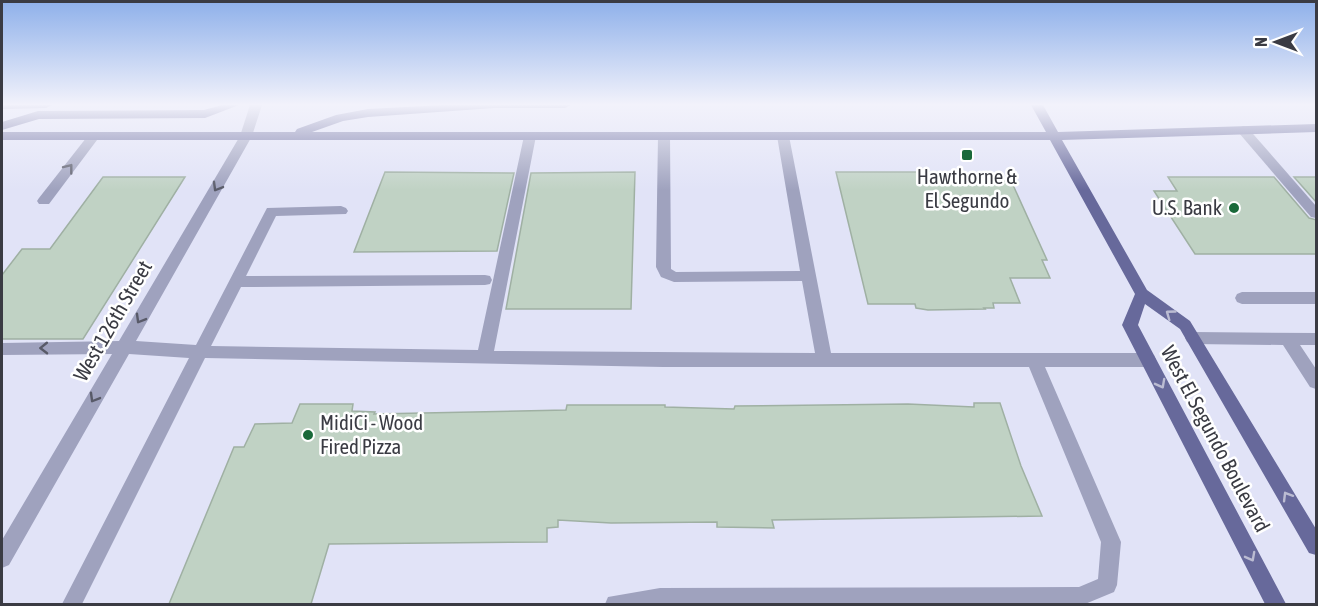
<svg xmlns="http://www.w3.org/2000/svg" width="1318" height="606" font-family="'Asap Condensed',sans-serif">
	<rect width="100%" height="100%" fill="#e1e3f7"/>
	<g fill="#c0d2c4" stroke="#9fb0a3" stroke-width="1.5">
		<path d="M 385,172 L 514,173 L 497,251 L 354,252 Z"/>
		<path d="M 635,172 L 631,309 L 506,309 L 531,173 Z"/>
		<path d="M 836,172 L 959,172 L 960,175 L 991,175 L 1013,185 L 1047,260 L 1042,260 L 1050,278 L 1010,278 L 1020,303 L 993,303 L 994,308 L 984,308 L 985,309 L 928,310 L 916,308 L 915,304 L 868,304 Z"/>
		<path d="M 103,177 L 185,177 L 83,339 L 2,339 L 2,275 L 22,249 L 50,249 Z"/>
		<path d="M 1168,177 L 1274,177 L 1309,218 L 1317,220 L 1317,254 L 1195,254 L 1154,191 L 1177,191 Z"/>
		<path d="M 1294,177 L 1317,177 L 1317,203 Z"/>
		<path d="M 974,403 L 1000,403 L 1021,466 L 1042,516 L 772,520 L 774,528 L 717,527 L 717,522 L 611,523 L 558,520 L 558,527 L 547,528 L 547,542 L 329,544 L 311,604 L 169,604 L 234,447 L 244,447 L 255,424 L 292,423 L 300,404 L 353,404 L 352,411 L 375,412 L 374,414 L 566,410 L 567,405 L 665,405 L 665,407 L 734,409 L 735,406 L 908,404 L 974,407 Z"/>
	</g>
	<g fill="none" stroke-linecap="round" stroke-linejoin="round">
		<g fill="#9fa2be" fill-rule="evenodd">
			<path d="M 250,105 L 262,105 L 252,136 L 136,341 L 196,345 L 267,208 L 341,206 L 346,208 L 348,211 L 346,214 L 276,216 L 246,276 L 485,275 L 490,276 L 492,280 L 490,284 L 485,285 L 241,287 L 211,346 L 478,350 L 524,136 L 530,132 L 536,136 L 494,351 L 815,353 L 802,281 L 674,282 L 661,277 L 656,267 L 658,136 L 664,132 L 670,136 L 671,269 L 676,272 L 800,271 L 777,136 L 783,132 L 789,136 L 831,353 L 1148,353 L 1154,355 L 1156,360 L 1154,365 L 1148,367 L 1045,367 L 1121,542 L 1117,585 L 1114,592 L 1085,604 L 605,604 L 608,597 L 660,588 L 1079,587 L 1098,579 L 1101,542 L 1029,367 L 663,367 L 205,358 L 82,604 L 62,604 L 189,358 L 129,354 L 9,565 L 2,568 L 2,540 L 112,354 L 2,355 L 2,343 L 119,341 L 240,136 Z"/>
			<path d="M 1243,126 L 1247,127 L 1316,206 L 1316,218 L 1311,217 L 1239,133 L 1237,130 Z"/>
			<path d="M 94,132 L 100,136 L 49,204 L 39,204 L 37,201 L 39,198 L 90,133 Z"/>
			<path d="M 1242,292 L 1316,292 L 1316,304 L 1242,304 L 1237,302 L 1235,298 L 1237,294 Z"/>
			<path d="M 1193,332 L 1316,333 L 1316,345 L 1300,345 L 1316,369 L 1316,389 L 1310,387 L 1283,345 L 1193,344 L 1187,342 L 1185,338 L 1187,334 Z"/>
		</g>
		<g fill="#67699b" fill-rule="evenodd">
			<path d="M 2,105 L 52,105 L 46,108 L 2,109 Z"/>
			<path d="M 222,105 L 239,105 L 205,118 L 39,119 L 2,130 L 2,122 L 38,111 L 204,110 Z"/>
			<path d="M 442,105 L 571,105 L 565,108 L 494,108 L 368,117 L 343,121 L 312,132 L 1046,132 L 1031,105 L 1043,105 L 1058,132 L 1316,124 L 1316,132 L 1062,140 L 1147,290 L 1190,321 L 1316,529 L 1316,555 L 1309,553 L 1180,329 L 1145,304 L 1138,325 L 1286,604 L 1265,604 L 1122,325 L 1135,294 L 1050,140 L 2,140 L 2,132 L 295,132 L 297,129 L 336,115 L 368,109 Z"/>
		</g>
	</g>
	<defs><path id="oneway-chevron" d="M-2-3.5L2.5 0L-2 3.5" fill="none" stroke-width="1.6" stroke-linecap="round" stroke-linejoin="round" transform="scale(1.5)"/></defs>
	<g stroke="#585a68">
		<use href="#oneway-chevron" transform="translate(69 168) rotate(-52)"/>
		<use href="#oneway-chevron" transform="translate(217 187) rotate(120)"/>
		<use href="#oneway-chevron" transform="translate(140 319) rotate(120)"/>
		<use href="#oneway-chevron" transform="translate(44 348) rotate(179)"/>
		<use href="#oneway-chevron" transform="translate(94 398) rotate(120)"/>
	</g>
	<g stroke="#bbbcd2">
		<use href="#oneway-chevron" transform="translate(1170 314) rotate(-144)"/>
		<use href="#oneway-chevron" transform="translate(1161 384) rotate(62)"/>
		<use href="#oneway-chevron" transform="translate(1287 496) rotate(-121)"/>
		<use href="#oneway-chevron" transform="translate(1251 557) rotate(62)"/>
	</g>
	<linearGradient id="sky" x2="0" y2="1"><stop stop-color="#8eb0ea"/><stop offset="0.55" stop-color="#f2f2fb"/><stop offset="1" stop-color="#f2f2fb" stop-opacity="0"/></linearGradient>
	<rect width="1318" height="190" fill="url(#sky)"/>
	<g fill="#196939" stroke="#fff" stroke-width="2">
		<rect x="961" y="149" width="12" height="12" rx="3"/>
		<circle cx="1234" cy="208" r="6"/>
		<circle cx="308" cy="435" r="6"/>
	</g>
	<g text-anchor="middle" stroke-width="5" stroke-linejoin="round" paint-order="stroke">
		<g font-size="21" fill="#3a3b43" stroke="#fff">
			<text x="967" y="184">Hawthorne &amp;<tspan x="967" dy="24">El Segundo</tspan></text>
			<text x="1222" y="215" text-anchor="end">U.S. Bank</text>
			<text x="320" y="430" text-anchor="start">MidiCi - Wood<tspan x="320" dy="24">Fired Pizza</tspan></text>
		</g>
		<g font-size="21" fill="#3a3b43" stroke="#fff">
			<text transform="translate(113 321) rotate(-60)" y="7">West 126th Street</text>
			<text transform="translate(1215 439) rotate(62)" y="7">West El Segundo Boulevard</text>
		</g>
	</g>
	<rect width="1318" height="606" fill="none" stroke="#3a3b43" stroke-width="6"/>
	<g transform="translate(1276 42) rotate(270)" stroke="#ffffff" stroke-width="4.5" paint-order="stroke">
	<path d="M0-4.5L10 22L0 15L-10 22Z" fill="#3a3b43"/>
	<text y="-9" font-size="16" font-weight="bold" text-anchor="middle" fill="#3a3b43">N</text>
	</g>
</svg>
